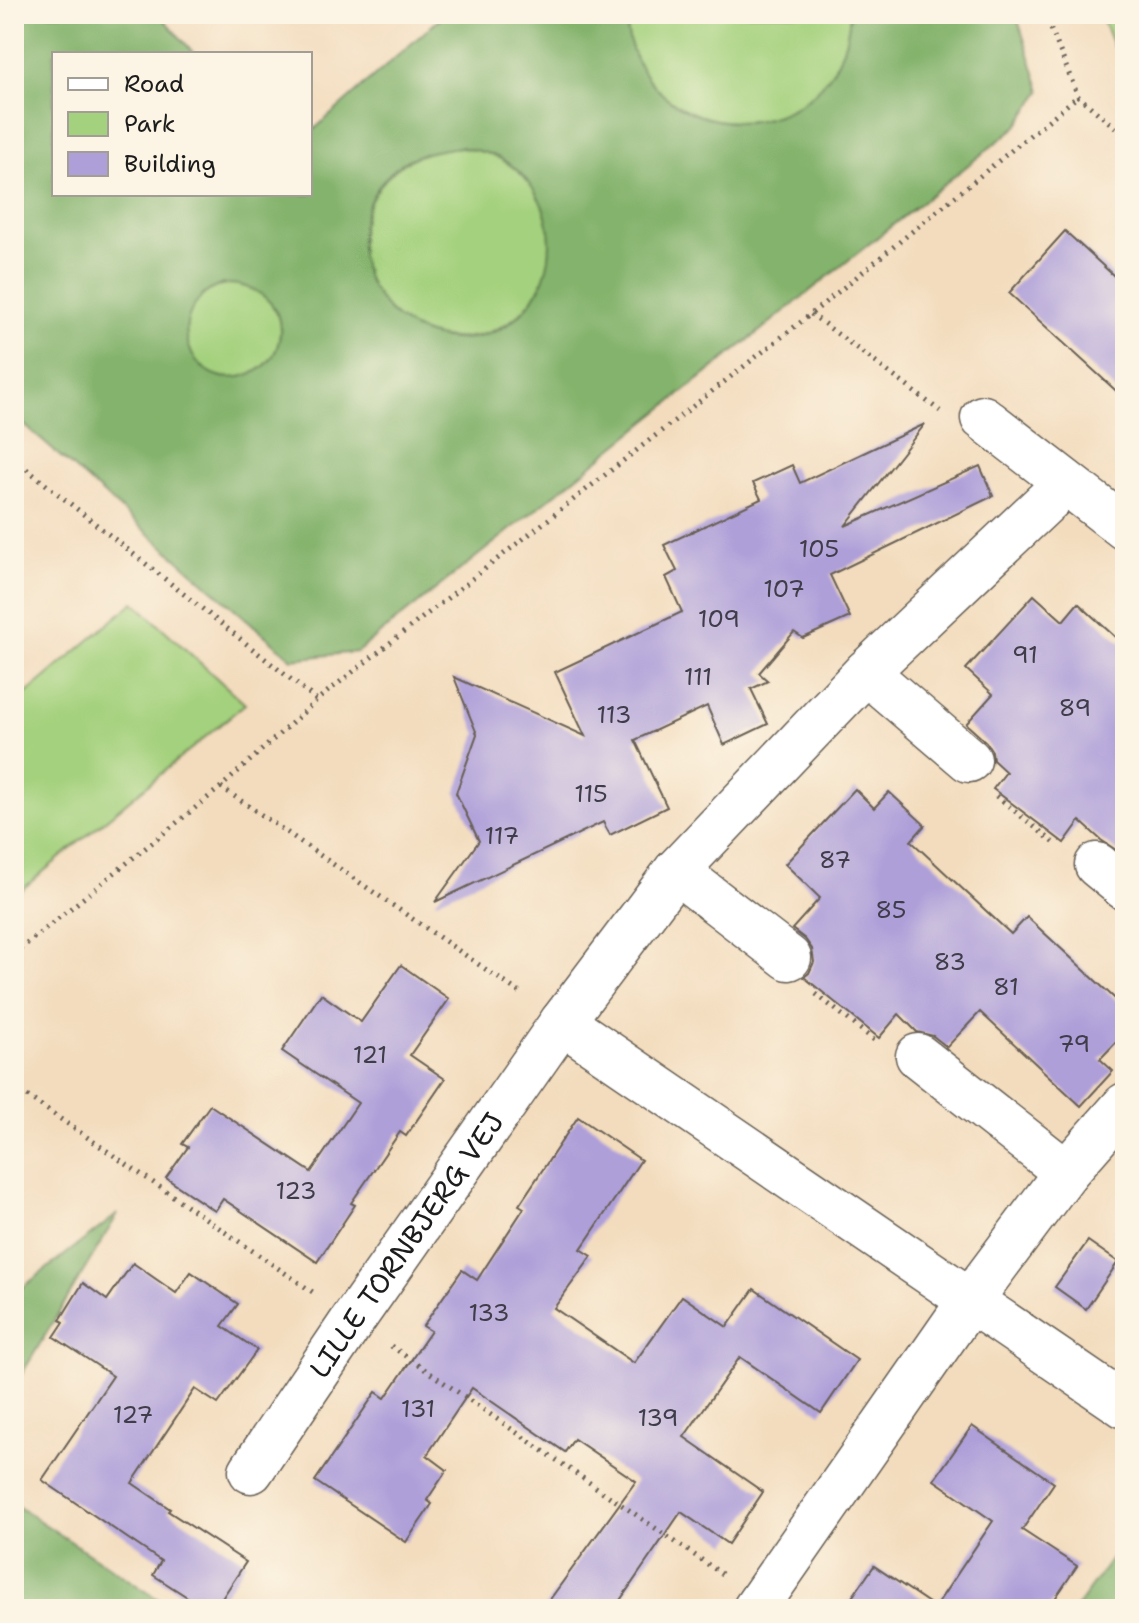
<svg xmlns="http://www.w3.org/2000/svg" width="1139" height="1623" font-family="'Shantell Sans',sans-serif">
	<rect width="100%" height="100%" fill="#fcf5e5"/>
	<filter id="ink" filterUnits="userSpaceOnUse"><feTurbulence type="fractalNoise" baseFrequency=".0125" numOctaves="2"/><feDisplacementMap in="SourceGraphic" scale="16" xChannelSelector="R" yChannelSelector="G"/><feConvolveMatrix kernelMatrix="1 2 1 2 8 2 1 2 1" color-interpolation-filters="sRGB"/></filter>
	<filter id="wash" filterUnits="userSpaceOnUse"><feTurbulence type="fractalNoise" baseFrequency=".006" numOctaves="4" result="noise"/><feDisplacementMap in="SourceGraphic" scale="32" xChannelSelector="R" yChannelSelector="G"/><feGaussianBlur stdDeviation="1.8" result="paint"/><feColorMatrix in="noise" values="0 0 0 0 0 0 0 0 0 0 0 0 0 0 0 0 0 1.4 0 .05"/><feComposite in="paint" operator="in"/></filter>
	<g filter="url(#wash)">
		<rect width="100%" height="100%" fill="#f3dcbd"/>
		<g fill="#a4d17d" stroke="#60764c" stroke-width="2">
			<path d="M 625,14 L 850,14 C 840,158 636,158 625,14 Z"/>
			<path d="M 1100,14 L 1125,14 L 1125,61 L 1114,48 Z"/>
			<circle cx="456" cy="243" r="95"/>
			<circle cx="233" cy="331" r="47"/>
			<path d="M 134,602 L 245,704 L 14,896 L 14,704 Z"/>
		</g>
		<g fill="#83b36c" stroke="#506844" stroke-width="2" fill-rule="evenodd">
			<path d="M 14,14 L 159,14 L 195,54 L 54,54 L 54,194 L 310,194 L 310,133 L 445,14 L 625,14 C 636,158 840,158 850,14 L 1016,14 L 1041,91 L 1017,126 L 357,652 L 292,659 L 14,416 ZM 460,147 C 470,149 480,151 490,154 C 504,159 519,170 528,182 C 587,257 518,366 425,333 C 403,325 387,312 375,292 C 349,252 360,197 397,167 C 415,153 438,150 460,147 ZM 223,284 C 261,282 293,313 275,352 C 270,363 259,371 248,375 C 187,394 159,307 223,284 Z"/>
			<path d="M 118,1214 L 14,1387 L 14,1388 L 14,1294 Z"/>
			<path d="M 14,1504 L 173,1609 L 14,1609 Z"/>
			<path d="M 1119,1548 L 1125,1554 L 1125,1609 L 1075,1609 Z"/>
		</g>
		<g id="blocks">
			<g fill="#ae9fd9">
				<path d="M 1065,231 L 1125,286 L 1125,399 L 1009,293 Z"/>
				<path d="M 925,424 L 845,526 L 980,466 L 993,496 L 830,575 L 850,617 L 803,638 L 794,632 L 759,673 L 768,681 L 751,689 L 768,724 L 724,745 L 707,706 L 635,740 L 667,807 L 610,835 L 603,822 L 435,902 L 479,841 L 456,793 L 477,734 L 454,677 L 585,736 L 555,672 L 682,612 L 666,577 L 677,571 L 664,545 L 761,499 L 753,483 L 792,465 L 800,483 Z"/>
				<path d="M 1034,595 L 1063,621 L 1078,603 L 1125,646 L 1125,856 L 1101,840 L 1080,821 L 1064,843 L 993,789 L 1006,772 L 993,760 L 992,751 L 986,742 L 966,724 L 993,694 L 966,669 Z"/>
				<path d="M 855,789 L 874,808 L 889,792 L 925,825 L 911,841 L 1011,934 L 1027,917 L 1125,1008 L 1125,1033 L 1100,1059 L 1113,1071 L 1081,1106 L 980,1012 L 947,1047 L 933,1036 L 917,1032 L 899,1014 L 879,1038 L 804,977 L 809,973 L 814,962 L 812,949 L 805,939 L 792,929 L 820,898 L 785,864 Z"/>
				<path d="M 401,965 L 449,999 L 410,1055 L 445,1079 L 406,1136 L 400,1132 L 351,1203 L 355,1205 L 317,1262 L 223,1199 L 215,1211 L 166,1178 L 188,1147 L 182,1144 L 210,1105 L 311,1172 L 358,1103 L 282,1051 L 321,994 L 361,1022 Z"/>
				<path d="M 578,1117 L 641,1160 L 581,1249 L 592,1256 L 554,1308 L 634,1363 L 682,1296 L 727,1327 L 754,1289 L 857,1360 L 821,1413 L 740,1357 L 684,1437 L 763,1492 L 728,1544 L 681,1512 L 614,1609 L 543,1609 L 636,1481 L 574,1439 L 565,1452 L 472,1388 L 427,1455 L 447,1470 L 427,1500 L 432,1504 L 406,1542 L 315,1481 L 376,1392 L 385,1398 L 431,1331 L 423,1326 L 462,1270 L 477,1280 L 524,1208 L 519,1205 Z"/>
				<path d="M 1088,1241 L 1118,1262 L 1086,1309 L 1055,1287 Z"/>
				<path d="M 133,1263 L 176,1293 L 191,1272 L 238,1304 L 222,1326 L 257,1350 L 218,1404 L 195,1389 L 132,1483 L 170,1509 L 168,1511 L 246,1562 L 215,1609 L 206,1609 L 153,1575 L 161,1561 L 42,1480 L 113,1376 L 54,1337 L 64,1322 L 60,1320 L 83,1283 L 107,1300 Z"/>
				<path d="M 972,1426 L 1054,1483 L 1022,1530 L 1077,1566 L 1048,1609 L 844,1609 L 874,1566 L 935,1607 L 993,1521 L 934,1480 Z"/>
			</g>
		</g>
	</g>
	<g filter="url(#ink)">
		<use href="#blocks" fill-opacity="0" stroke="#675f54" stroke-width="2"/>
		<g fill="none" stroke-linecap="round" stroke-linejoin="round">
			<defs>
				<g id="street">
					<path d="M 983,418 L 1125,528"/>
					<path d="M 866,672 L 969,760"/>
					<path d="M 1097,865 L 1125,888"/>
					<path d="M 676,871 L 789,958"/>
					<path d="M 562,1022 L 1125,1406"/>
					<path d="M 918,1056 L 1066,1172"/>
					<path id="s1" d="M 251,1471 L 353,1320 L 562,1022 L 676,871 L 866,672 L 1066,483"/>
					<path d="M 755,1609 L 971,1299 L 1066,1172 L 1125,1105"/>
				</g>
			</defs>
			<use href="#street" stroke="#675f54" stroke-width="47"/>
			<g stroke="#675f54" stroke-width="5" stroke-dasharray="2 6" stroke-linecap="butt">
				<path d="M 1045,14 L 1078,96 L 1125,136"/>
				<path d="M 811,314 L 940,411"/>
				<path d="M 14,459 L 317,700"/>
				<path d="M 221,787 L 523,995"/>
				<path d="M 996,796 L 1057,845"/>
				<path d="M 14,954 L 221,787 L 317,700 L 811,314 L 1078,96"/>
				<path d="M 816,994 L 874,1040"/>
				<path d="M 14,1087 L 317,1295"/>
				<path d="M 391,1346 L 722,1574"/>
			</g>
			<use href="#street" stroke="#fff" stroke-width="44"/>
		</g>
	</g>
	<g text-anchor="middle" stroke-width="7" stroke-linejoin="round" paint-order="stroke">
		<g font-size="24" fill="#403d4b">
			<text x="819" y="557">105</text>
			<text x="784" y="597">107</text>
			<text x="719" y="627">109</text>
			<text x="1025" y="663">91</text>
			<text x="698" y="685">111</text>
			<text x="1075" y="716">89</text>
			<text x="614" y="723">113</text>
			<text x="591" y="802">115</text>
			<text x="502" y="844">117</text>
			<text x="835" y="868">87</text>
			<text x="891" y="918">85</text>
			<text x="950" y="970">83</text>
			<text x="1006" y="995">81</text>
			<text x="1074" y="1052">79</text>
			<text x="370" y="1063">121</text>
			<text x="296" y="1199">123</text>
			<text x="489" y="1321">133</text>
			<text x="418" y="1417">131</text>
			<text x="133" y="1423">127</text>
			<text x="658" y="1426">139</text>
		</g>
		<g font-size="28" fill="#1c1c1c" stroke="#fcf5e5">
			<text dy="10" stroke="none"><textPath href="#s1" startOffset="274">LILLE TORNBJERG VEJ</textPath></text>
		</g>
	</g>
	<rect width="1139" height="1623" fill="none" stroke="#fcf5e5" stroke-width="48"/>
	<rect x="52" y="52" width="260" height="144" fill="#fcf5e5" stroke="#a29e95" stroke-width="2"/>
	<rect x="68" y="78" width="40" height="12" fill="#ffffff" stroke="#a29e95" stroke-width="2"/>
	<text x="124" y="92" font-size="24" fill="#1c1c1c">Road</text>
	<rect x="68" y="112" width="40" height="24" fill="#a4d17d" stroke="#a29e95" stroke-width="2"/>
	<text x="124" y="132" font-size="24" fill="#1c1c1c">Park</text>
	<rect x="68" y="152" width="40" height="24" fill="#ae9fd9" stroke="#a29e95" stroke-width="2"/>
	<text x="124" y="172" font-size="24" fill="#1c1c1c">Building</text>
</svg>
